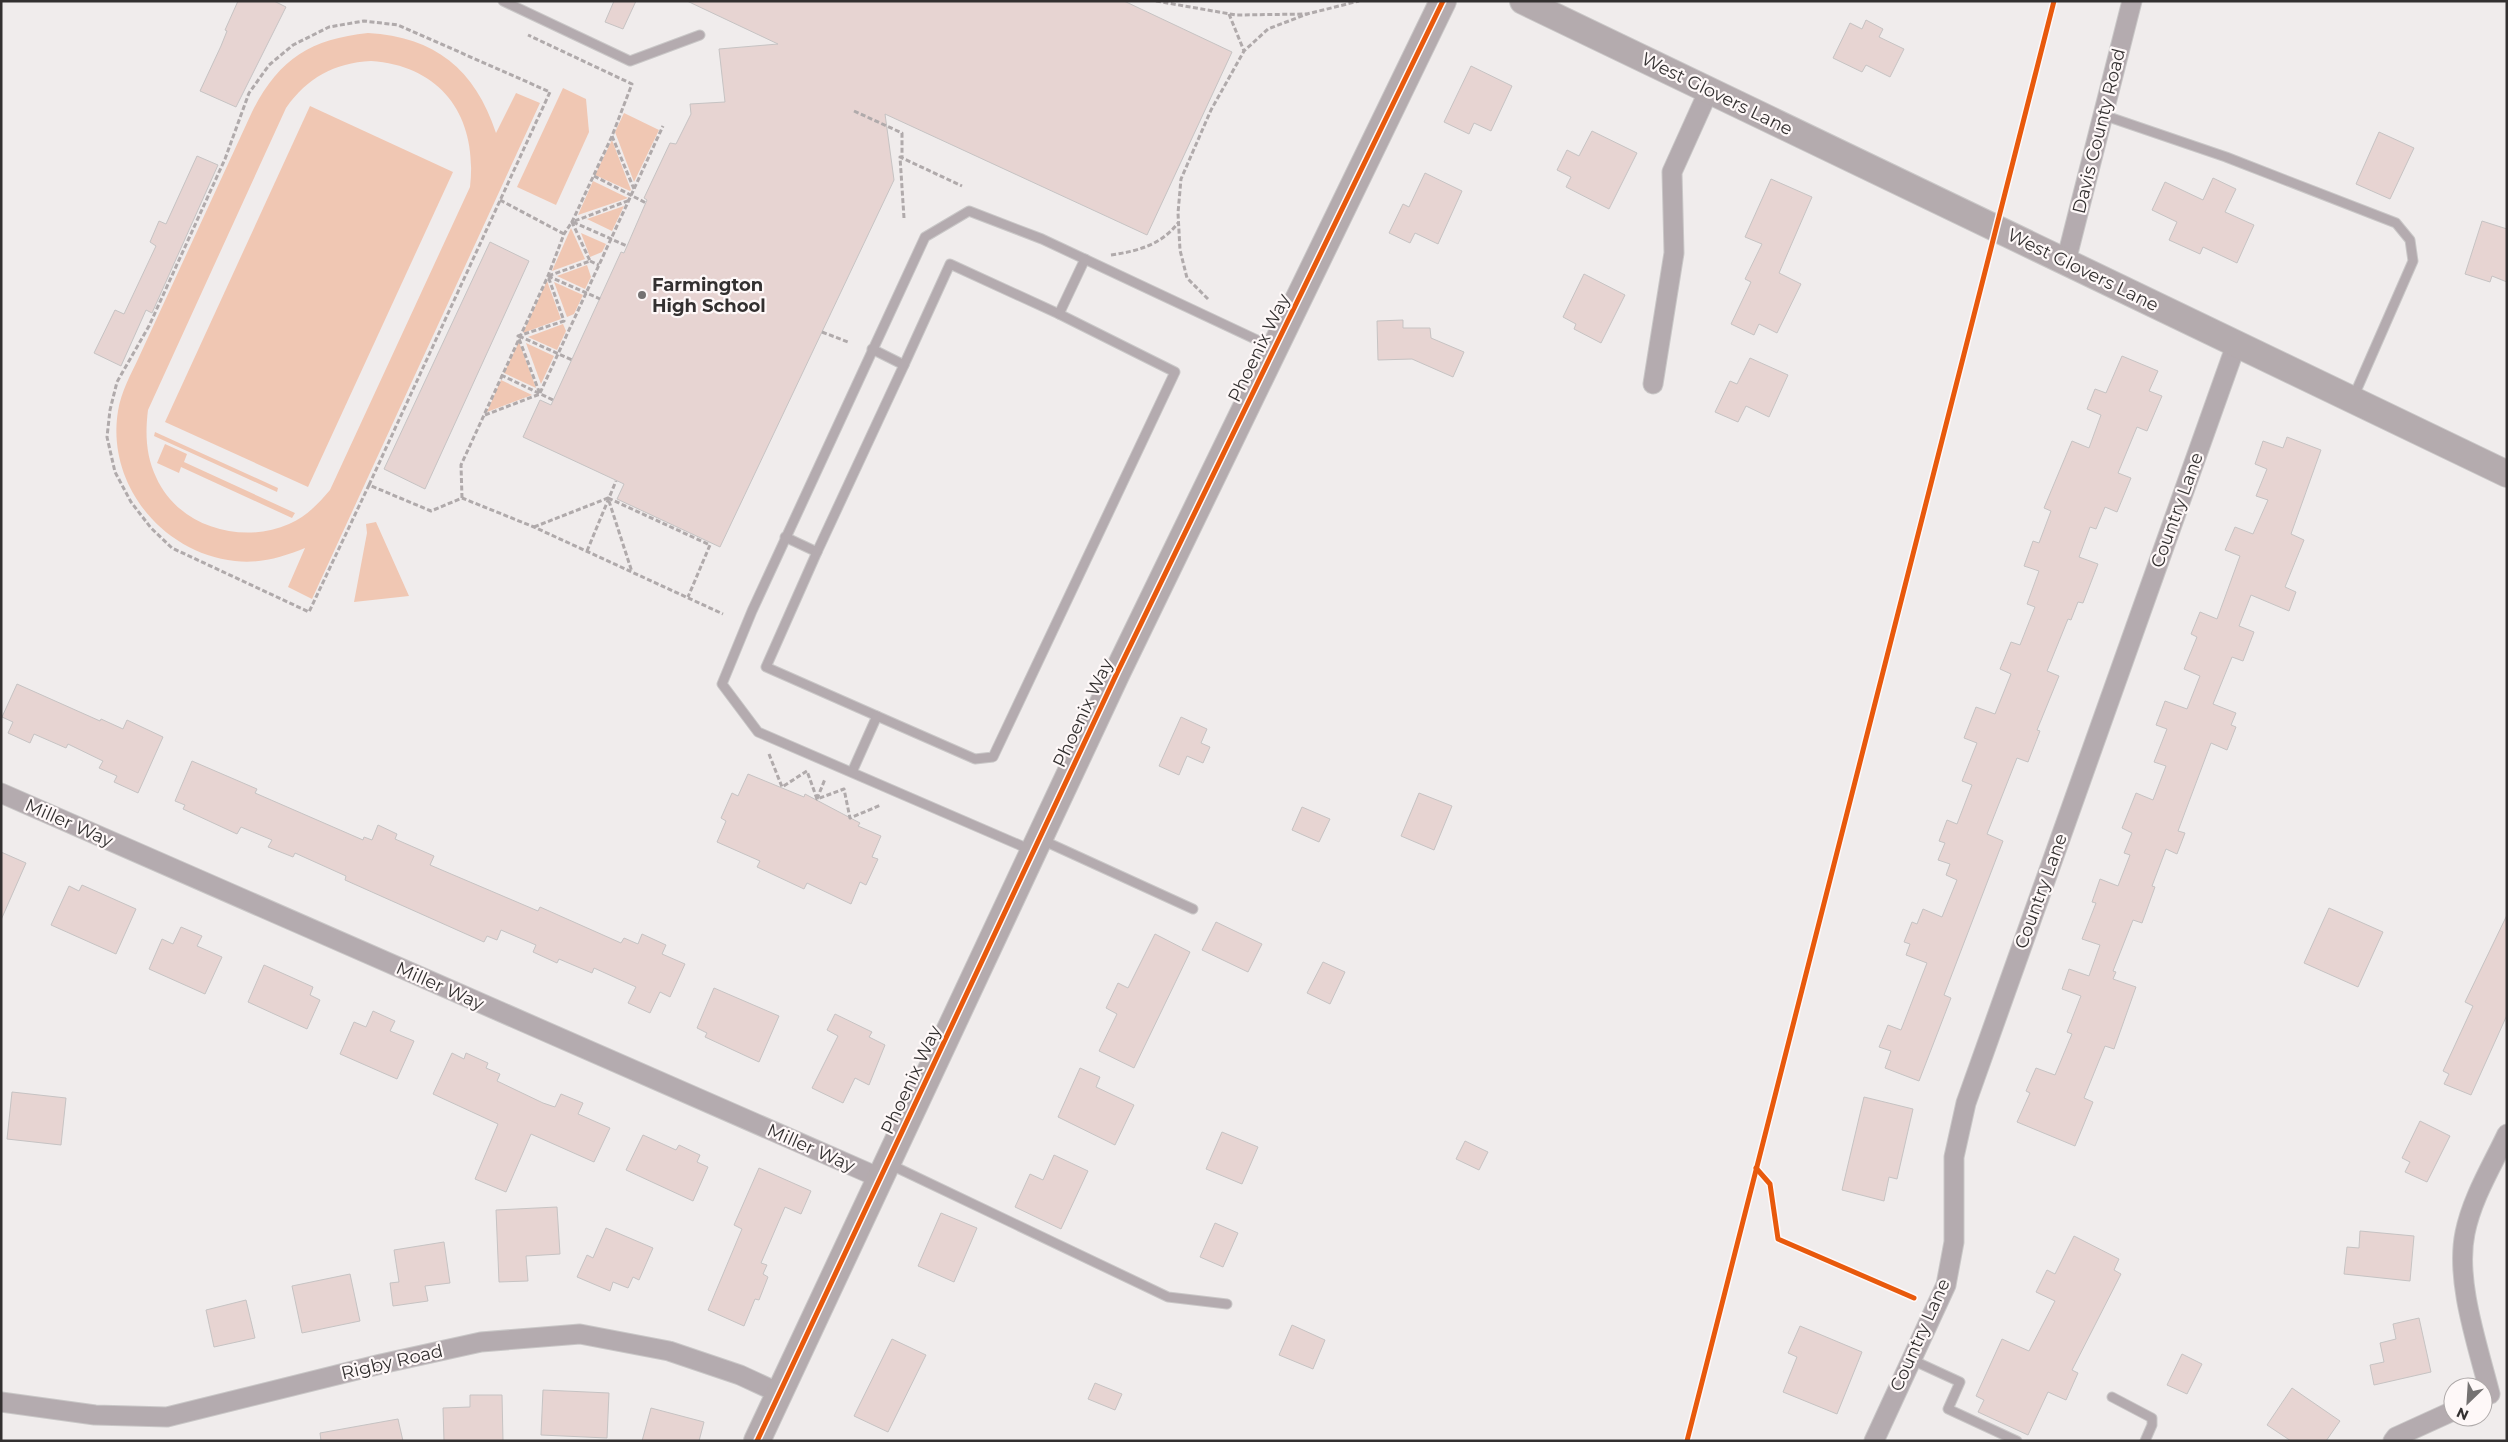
<svg xmlns="http://www.w3.org/2000/svg" width="2508" height="1442" font-family="Montserrat,sans-serif">
	<rect width="100%" height="100%" fill="#f0ecec"/>
	<g fill="#f0c7b3" fill-rule="evenodd">
		<path d="M 368,33 C 435,37 475,69 496,133 L 516,93 L 540,103 L 312,599 L 288,587 L 305,548 C 283,557 260,564 235,561 C 162,553 106,484 118,411 C 121,392 131,374 139,357 L 252,112 C 278,60 310,39 368,33 ZM 371,61 C 443,66 478,118 470,187 L 330,490 C 318,504 306,517 289,524 C 242,545 178,527 156,477 C 146,456 145,434 148,410 L 286,108 C 307,78 334,63 371,61 Z"/>
		<path d="M 563,88 L 586,99 L 589,132 L 556,205 L 517,187 Z"/>
		<path d="M 310,106 L 453,172 L 308,487 L 165,422 Z"/>
		<path d="M 624,113 L 659,130 L 634,182 L 615,132 Z"/>
		<path d="M 612,140 L 631,190 L 630,191 L 595,175 Z"/>
		<path d="M 593,181 L 628,198 L 578,215 Z"/>
		<path d="M 624,206 L 612,231 L 587,219 Z"/>
		<path d="M 571,228 L 585,259 L 552,271 Z"/>
		<path d="M 581,233 L 606,244 L 602,252 L 590,257 Z"/>
		<path d="M 587,265 L 591,277 L 585,289 L 557,276 Z"/>
		<path d="M 547,281 L 561,319 L 523,333 Z"/>
		<path d="M 554,282 L 583,295 L 574,314 L 567,317 Z"/>
		<path d="M 563,324 L 566,331 L 557,350 L 528,337 Z"/>
		<path d="M 519,342 L 536,388 L 504,373 Z"/>
		<path d="M 526,343 L 554,356 L 541,384 Z"/>
		<path d="M 501,380 L 532,395 L 487,412 Z"/>
		<path d="M 155,432 L 278,488 L 277,492 L 154,436 Z"/>
		<path d="M 165,444 L 187,454 L 184,462 L 295,513 L 292,518 L 181,467 L 179,473 L 157,463 Z"/>
		<path d="M 376,522 L 409,596 L 354,602 L 367,533 L 366,524 Z"/>
	</g>
	<g fill="#e7d4d2" stroke="#c6c3c3">
		<path d="M 238,1 L 274,1 L 286,7 L 236,107 L 200,91 L 221,46 L 227,31 L 225,30 Z"/>
		<path d="M 614,1 L 636,1 L 623,29 L 605,22 Z"/>
		<path d="M 687,1 L 1124,1 L 1232,52 L 1147,235 L 885,114 L 894,180 L 720,547 L 617,499 L 624,484 L 523,437 L 540,400 L 551,405 L 621,252 L 624,253 L 647,200 L 644,198 L 670,143 L 676,144 L 691,114 L 690,104 L 725,102 L 719,49 L 778,44 Z"/>
		<path d="M 1866,20 L 1883,29 L 1879,37 L 1904,49 L 1890,77 L 1866,65 L 1862,72 L 1833,58 L 1850,23 L 1862,29 Z"/>
		<path d="M 1471,66 L 1512,86 L 1491,131 L 1474,123 L 1469,134 L 1444,122 Z"/>
		<path d="M 1592,131 L 1637,153 L 1609,209 L 1566,187 L 1571,177 L 1557,170 L 1567,150 L 1579,156 Z"/>
		<path d="M 2379,132 L 2414,148 L 2390,199 L 2356,184 Z"/>
		<path d="M 197,156 L 218,165 L 152,313 L 146,310 L 121,366 L 94,353 L 115,310 L 124,314 L 156,246 L 150,242 L 159,221 L 166,224 Z"/>
		<path d="M 1425,173 L 1462,191 L 1438,244 L 1415,233 L 1410,243 L 1389,233 L 1403,204 L 1409,207 Z"/>
		<path d="M 2213,178 L 2236,189 L 2225,212 L 2254,225 L 2237,263 L 2203,247 L 2200,254 L 2169,240 L 2177,222 L 2152,210 L 2165,182 L 2203,200 Z"/>
		<path d="M 1771,179 L 1812,197 L 1779,273 L 1801,284 L 1777,333 L 1759,324 L 1754,335 L 1731,324 L 1751,282 L 1745,279 L 1762,244 L 1745,237 Z"/>
		<path d="M 2482,221 L 2507,229 L 2507,282 L 2492,276 L 2490,282 L 2465,274 Z"/>
		<path d="M 490,242 L 529,261 L 425,489 L 384,469 Z"/>
		<path d="M 1584,274 L 1625,295 L 1601,343 L 1574,329 L 1576,324 L 1563,317 Z"/>
		<path d="M 1403,320 L 1403,328 L 1430,328 L 1431,338 L 1464,352 L 1453,377 L 1412,359 L 1378,360 L 1377,321 Z"/>
		<path d="M 2122,356 L 2158,371 L 2149,391 L 2162,396 L 2147,431 L 2137,427 L 2118,473 L 2131,478 L 2117,512 L 2105,507 L 2096,529 L 2090,527 L 2079,557 L 2098,564 L 2083,603 L 2078,602 L 2071,620 L 2068,619 L 2047,671 L 2059,676 L 2037,730 L 2040,731 L 2028,762 L 2017,758 L 1987,834 L 2003,841 L 1944,995 L 1951,998 L 1919,1081 L 1885,1068 L 1891,1051 L 1879,1047 L 1888,1025 L 1901,1030 L 1927,963 L 1906,955 L 1910,944 L 1904,942 L 1912,922 L 1917,924 L 1923,909 L 1942,917 L 1957,880 L 1946,875 L 1950,864 L 1938,860 L 1945,843 L 1939,841 L 1947,820 L 1957,824 L 1972,785 L 1962,781 L 1977,743 L 1964,738 L 1976,707 L 1995,714 L 2011,674 L 2000,669 L 2011,642 L 2020,645 L 2035,607 L 2027,604 L 2039,571 L 2024,566 L 2033,541 L 2039,543 L 2051,511 L 2044,508 L 2072,441 L 2089,448 L 2101,415 L 2087,409 L 2095,389 L 2106,393 Z"/>
		<path d="M 1750,358 L 1788,375 L 1769,417 L 1746,406 L 1738,422 L 1715,412 L 1730,381 L 1737,384 Z"/>
		<path d="M 2287,437 L 2321,450 L 2291,534 L 2304,540 L 2285,587 L 2296,592 L 2289,611 L 2251,595 L 2239,626 L 2254,632 L 2243,661 L 2232,657 L 2213,704 L 2236,713 L 2231,725 L 2236,727 L 2227,750 L 2211,743 L 2178,831 L 2185,833 L 2177,854 L 2166,849 L 2152,886 L 2155,887 L 2142,923 L 2133,920 L 2113,971 L 2116,972 L 2113,979 L 2136,987 L 2114,1049 L 2105,1046 L 2084,1098 L 2093,1102 L 2075,1146 L 2017,1122 L 2030,1093 L 2026,1091 L 2036,1068 L 2055,1075 L 2072,1034 L 2067,1032 L 2081,996 L 2062,989 L 2069,969 L 2089,976 L 2100,945 L 2082,939 L 2096,903 L 2092,902 L 2100,879 L 2118,886 L 2130,855 L 2124,853 L 2132,833 L 2122,828 L 2136,793 L 2153,800 L 2166,766 L 2154,762 L 2167,729 L 2156,725 L 2165,701 L 2187,709 L 2200,676 L 2184,669 L 2197,637 L 2191,634 L 2200,612 L 2217,619 L 2240,556 L 2225,550 L 2235,527 L 2253,534 L 2268,500 L 2256,496 L 2267,469 L 2255,464 L 2263,441 L 2283,448 Z"/>
		<path d="M 17,684 L 100,721 L 101,719 L 123,729 L 127,720 L 163,737 L 138,793 L 114,782 L 117,776 L 99,768 L 103,761 L 68,744 L 66,748 L 34,734 L 30,743 L 8,733 L 13,722 L 2,717 Z"/>
		<path d="M 1181,717 L 1207,729 L 1201,743 L 1210,747 L 1203,763 L 1187,756 L 1179,775 L 1159,766 Z"/>
		<path d="M 192,761 L 257,789 L 255,793 L 363,840 L 364,837 L 372,840 L 378,825 L 397,834 L 395,839 L 434,856 L 430,865 L 538,911 L 540,907 L 621,943 L 624,938 L 638,944 L 642,934 L 666,945 L 662,954 L 685,964 L 670,997 L 660,992 L 650,1013 L 628,1003 L 636,987 L 594,968 L 592,973 L 559,959 L 557,963 L 533,952 L 536,945 L 501,930 L 497,940 L 487,936 L 484,942 L 345,880 L 346,876 L 295,853 L 293,857 L 268,847 L 272,840 L 241,827 L 237,834 L 183,809 L 185,805 L 175,801 Z"/>
		<path d="M 748,774 L 804,797 L 805,794 L 860,823 L 858,826 L 881,836 L 872,857 L 878,859 L 866,885 L 860,882 L 851,904 L 807,883 L 804,889 L 757,867 L 760,861 L 717,842 L 726,821 L 721,818 L 732,793 L 738,796 Z"/>
		<path d="M 1419,793 L 1452,806 L 1434,850 L 1401,836 Z"/>
		<path d="M 1302,807 L 1330,819 L 1319,842 L 1292,830 Z"/>
		<path d="M 1,852 L 26,863 L 1,920 Z"/>
		<path d="M 82,885 L 136,909 L 116,954 L 51,925 L 69,886 L 79,891 Z"/>
		<path d="M 2329,908 L 2383,932 L 2358,987 L 2304,963 Z"/>
		<path d="M 2507,915 L 2507,1015 L 2471,1095 L 2444,1084 L 2449,1074 L 2443,1071 L 2473,1006 L 2465,1002 Z"/>
		<path d="M 1216,922 L 1262,944 L 1248,972 L 1202,950 Z"/>
		<path d="M 181,927 L 202,936 L 197,946 L 222,957 L 205,994 L 149,969 L 162,939 L 173,944 Z"/>
		<path d="M 1155,934 L 1190,952 L 1134,1068 L 1099,1051 L 1117,1014 L 1106,1008 L 1118,983 L 1128,988 Z"/>
		<path d="M 1323,962 L 1345,972 L 1330,1004 L 1307,993 Z"/>
		<path d="M 264,965 L 313,987 L 310,995 L 320,1000 L 307,1029 L 248,1002 Z"/>
		<path d="M 714,988 L 779,1016 L 759,1062 L 705,1037 L 707,1033 L 697,1028 Z"/>
		<path d="M 373,1011 L 395,1021 L 390,1031 L 414,1041 L 397,1079 L 340,1054 L 354,1022 L 366,1027 Z"/>
		<path d="M 835,1014 L 872,1032 L 869,1037 L 885,1045 L 869,1085 L 855,1078 L 843,1103 L 812,1088 L 838,1036 L 827,1030 Z"/>
		<path d="M 452,1053 L 464,1059 L 466,1053 L 488,1063 L 486,1068 L 500,1074 L 497,1081 L 543,1103 L 555,1107 L 561,1094 L 583,1103 L 578,1114 L 610,1128 L 594,1162 L 531,1134 L 506,1192 L 475,1179 L 498,1124 L 433,1094 Z"/>
		<path d="M 1080,1068 L 1100,1077 L 1096,1087 L 1134,1105 L 1115,1145 L 1058,1117 Z"/>
		<path d="M 12,1092 L 66,1098 L 61,1145 L 7,1139 Z"/>
		<path d="M 1864,1097 L 1913,1109 L 1897,1179 L 1889,1177 L 1884,1201 L 1842,1190 Z"/>
		<path d="M 2420,1121 L 2450,1136 L 2427,1182 L 2405,1172 L 2410,1162 L 2402,1158 Z"/>
		<path d="M 1222,1132 L 1258,1147 L 1242,1184 L 1206,1169 Z"/>
		<path d="M 643,1135 L 676,1150 L 679,1145 L 700,1155 L 697,1162 L 708,1167 L 693,1201 L 626,1170 Z"/>
		<path d="M 1465,1141 L 1488,1152 L 1479,1170 L 1456,1159 Z"/>
		<path d="M 1054,1155 L 1088,1171 L 1061,1229 L 1015,1207 L 1030,1174 L 1043,1180 Z"/>
		<path d="M 759,1168 L 811,1191 L 801,1214 L 785,1207 L 761,1263 L 767,1265 L 763,1274 L 768,1277 L 759,1300 L 755,1299 L 744,1326 L 708,1310 L 742,1229 L 734,1225 Z"/>
		<path d="M 557,1207 L 560,1254 L 526,1256 L 528,1281 L 499,1282 L 496,1210 Z"/>
		<path d="M 941,1213 L 977,1228 L 954,1282 L 918,1266 Z"/>
		<path d="M 1215,1223 L 1238,1233 L 1223,1267 L 1200,1257 Z"/>
		<path d="M 606,1228 L 653,1248 L 639,1280 L 633,1277 L 628,1288 L 613,1282 L 610,1291 L 577,1277 L 587,1255 L 593,1258 Z"/>
		<path d="M 2360,1231 L 2414,1236 L 2410,1281 L 2344,1274 L 2347,1247 L 2359,1248 Z"/>
		<path d="M 2074,1236 L 2119,1259 L 2114,1270 L 2121,1274 L 2072,1370 L 2078,1373 L 2066,1400 L 2048,1392 L 2028,1435 L 1978,1412 L 1984,1400 L 1976,1396 L 2002,1339 L 2029,1351 L 2055,1301 L 2036,1292 L 2047,1270 L 2055,1274 Z"/>
		<path d="M 444,1242 L 450,1283 L 425,1286 L 428,1301 L 393,1306 L 390,1283 L 399,1282 L 394,1250 Z"/>
		<path d="M 350,1274 L 360,1321 L 302,1333 L 292,1286 Z"/>
		<path d="M 246,1300 L 255,1338 L 214,1347 L 206,1310 Z"/>
		<path d="M 2419,1318 L 2431,1372 L 2374,1385 L 2370,1365 L 2384,1362 L 2380,1343 L 2396,1339 L 2393,1324 Z"/>
		<path d="M 1292,1325 L 1325,1340 L 1313,1369 L 1279,1355 Z"/>
		<path d="M 1800,1326 L 1862,1352 L 1837,1414 L 1783,1392 L 1797,1357 L 1788,1353 Z"/>
		<path d="M 892,1339 L 926,1355 L 888,1432 L 854,1416 Z"/>
		<path d="M 2182,1354 L 2202,1364 L 2187,1394 L 2167,1385 Z"/>
		<path d="M 1095,1383 L 1122,1394 L 1115,1410 L 1088,1399 Z"/>
		<path d="M 2292,1388 L 2340,1421 L 2326,1441 L 2291,1441 L 2267,1425 Z"/>
		<path d="M 543,1390 L 609,1393 L 607,1438 L 541,1435 Z"/>
		<path d="M 470,1395 L 502,1395 L 503,1441 L 444,1441 L 443,1408 L 470,1407 Z"/>
		<path d="M 651,1408 L 704,1422 L 699,1441 L 642,1441 Z"/>
		<path d="M 398,1419 L 403,1441 L 321,1441 L 320,1433 Z"/>
	</g>
	<g fill="none" stroke-linecap="round" stroke-linejoin="round">
		<defs>
			<g id="lane">
				<path d="M 503,1 L 630,61 L 700,35"/>
				<path d="M 2103,115 L 2226,157 L 2396,223 L 2410,240 L 2413,261 L 2353,398"/>
				<path d="M 904,365 L 950,264 L 1059,314"/>
				<path d="M 785,537 L 817,552 L 904,365 L 872,349"/>
				<path d="M 817,552 L 766,667 L 877,716"/>
				<path d="M 852,772 L 877,716 L 975,759 L 993,757 L 1175,372 L 1059,314 L 1085,259"/>
				<path d="M 1042,840 L 1193,909"/>
				<path d="M 1031,850 L 758,732 L 722,684 L 752,611 L 925,237 L 969,211 L 1042,239 L 1272,347"/>
				<path d="M 889,1164 L 1168,1297 L 1227,1304"/>
				<path d="M 1910,1359 L 1960,1382 L 1948,1409 L 2017,1441"/>
				<path d="M 2112,1397 L 2152,1418 L 2152,1425 L 2145,1441"/>
			</g>
			<g id="street">
				<path d="M 2066,261 L 2132,1"/>
				<path d="M 1653,384 L 1674,253 L 1672,172 L 1709,90"/>
				<path d="M 1,793 L 880,1178"/>
				<path d="M 2490,1394 C 2478,1346 2455,1281 2465,1233 C 2472,1198 2492,1166 2507,1134"/>
				<path d="M 1,1402 L 95,1415 L 167,1417 L 381,1364 L 481,1342 L 580,1334 L 669,1351 L 740,1375 L 779,1393"/>
				<path d="M 1874,1441 L 1946,1285 L 1954,1242 L 1954,1157 L 1966,1103 L 2236,345"/>
				<path d="M 2393,1441 L 2396,1437 L 2453,1411"/>
			</g>
			<g id="secondary">
				<path d="M 1523,1 L 2507,474"/>
				<path d="M 757,1441 L 1117,673 L 1443,1"/>
			</g>
		</defs>
		<use href="#lane" stroke="#c9c7c7" stroke-width="11"/>
		<use href="#street" stroke="#c9c7c7" stroke-width="21"/>
		<use href="#secondary" stroke="#c9c7c7" stroke-width="28"/>
		<g stroke="#b0aaab" stroke-width="3" stroke-dasharray="5 2.5" stroke-linecap="butt">
			<path d="M 1156,1 L 1236,15 L 1307,14 L 1359,1"/>
			<path d="M 1229,14 L 1244,51"/>
			<path d="M 854,111 L 902,133 L 902,158"/>
			<path d="M 612,136 L 634,189"/>
			<path d="M 594,176 L 646,203"/>
			<path d="M 500,200 L 564,234"/>
			<path d="M 904,218 L 900,157 L 962,186"/>
			<path d="M 573,222 L 627,246"/>
			<path d="M 1111,255 C 1138,251 1161,245 1178,223"/>
			<path d="M 590,261 L 599,265"/>
			<path d="M 548,276 L 600,299"/>
			<path d="M 1208,299 L 1187,278 L 1180,250 L 1178,213 L 1181,179 L 1211,110 L 1244,51 L 1268,29 L 1307,14"/>
			<path d="M 822,332 L 848,342"/>
			<path d="M 519,336 L 572,360"/>
			<path d="M 501,375 L 553,400"/>
			<path d="M 540,393 L 663,126"/>
			<path d="M 485,415 L 540,394 L 518,336 L 564,321 L 548,276 L 590,261 L 572,222 L 630,200"/>
			<path d="M 369,485 L 550,92 L 398,25 L 364,21 L 329,27 L 293,45 L 269,65 L 249,93 L 225,159 L 149,326 L 117,382 L 110,410 L 107,437 L 115,472 L 131,502 L 151,528 L 172,548 L 309,612 L 369,485 L 431,511 L 462,498 L 534,527 L 723,614"/>
			<path d="M 462,498 L 461,465 L 548,276 L 564,234 L 572,222 L 612,136 L 632,84 L 528,35"/>
			<path d="M 608,498 L 710,545 L 688,597"/>
			<path d="M 534,527 L 608,498 L 632,572"/>
			<path d="M 587,551 L 616,481"/>
			<path d="M 769,754 L 782,787 L 807,771 L 817,799 L 844,789 L 850,818 L 881,805"/>
			<path d="M 817,799 L 825,779"/>
		</g>
		<use href="#lane" stroke="#b4abaf" stroke-width="9"/>
		<use href="#street" stroke="#b4abaf" stroke-width="19"/>
		<use href="#secondary" stroke="#b4abae" stroke-width="26"/>
		<defs>
			<g id="cycleway">
				<path d="M 1756,1168 L 1770,1184 L 1778,1239 L 1914,1298"/>
				<path d="M 757,1441 L 1117,673 L 1443,1"/>
				<path d="M 1687,1441 L 2054,1"/>
			</g>
		</defs>
		<use href="#cycleway" stroke="#fef8f8" stroke-width="8"/>
		<use href="#cycleway" stroke="#e8590c" stroke-width="5"/>
	</g>
	<circle fill="#757272" stroke="#fef8f8" stroke-width="2" cx="642" cy="295" r="5"/>
	<g text-anchor="middle" stroke-width="4.5" stroke-linejoin="round" paint-order="stroke">
		<g font-size="18" fill="#333030" stroke="#fef8f8">
			<text transform="translate(1717 94) rotate(26)" y="6">West Glovers Lane</text>
			<text transform="translate(2099 131) rotate(-76)" y="6">Davis County Road</text>
			<text transform="translate(2083 270) rotate(26)" y="6">West Glovers Lane</text>
			<text transform="translate(1259 348) rotate(-64)" y="6">Phoenix Way</text>
			<text transform="translate(2177 510) rotate(-70)" y="6">Country Lane</text>
			<text transform="translate(1083 713) rotate(-65)" y="6">Phoenix Way</text>
			<text transform="translate(69 823) rotate(24)" y="6">Miller Way</text>
			<text transform="translate(2041 891) rotate(-70)" y="6">Country Lane</text>
			<text transform="translate(440 986) rotate(24)" y="6">Miller Way</text>
			<text transform="translate(911 1080) rotate(-65)" y="6">Phoenix Way</text>
			<text transform="translate(811 1148) rotate(24)" y="6">Miller Way</text>
			<text transform="translate(1920 1335) rotate(-66)" y="6">Country Lane</text>
			<text transform="translate(392 1362) rotate(-13)" y="6">Rigby Road</text>
		</g>
		<g font-size="18" font-weight="bold" fill="#333030" stroke="#fef8f8" text-anchor="start">
			<text x="652" y="291">Farmington<tspan x="652" dy="21">High School</tspan></text>
		</g>
	</g>
	<rect width="2508" height="1442" fill="none" stroke="#333030" stroke-width="5"/>
	<g transform="translate(2468 1402) rotate(205)"><circle r="24" fill="#fef8f8" stroke="#ada8a8"/>
	<path d="M0-4L9 19L0 12L-9 19Z" fill="#757272"/>
	<text y="-8" font-size="14" font-weight="bold" text-anchor="middle" fill="#333030">N</text>
	</g>
</svg>
